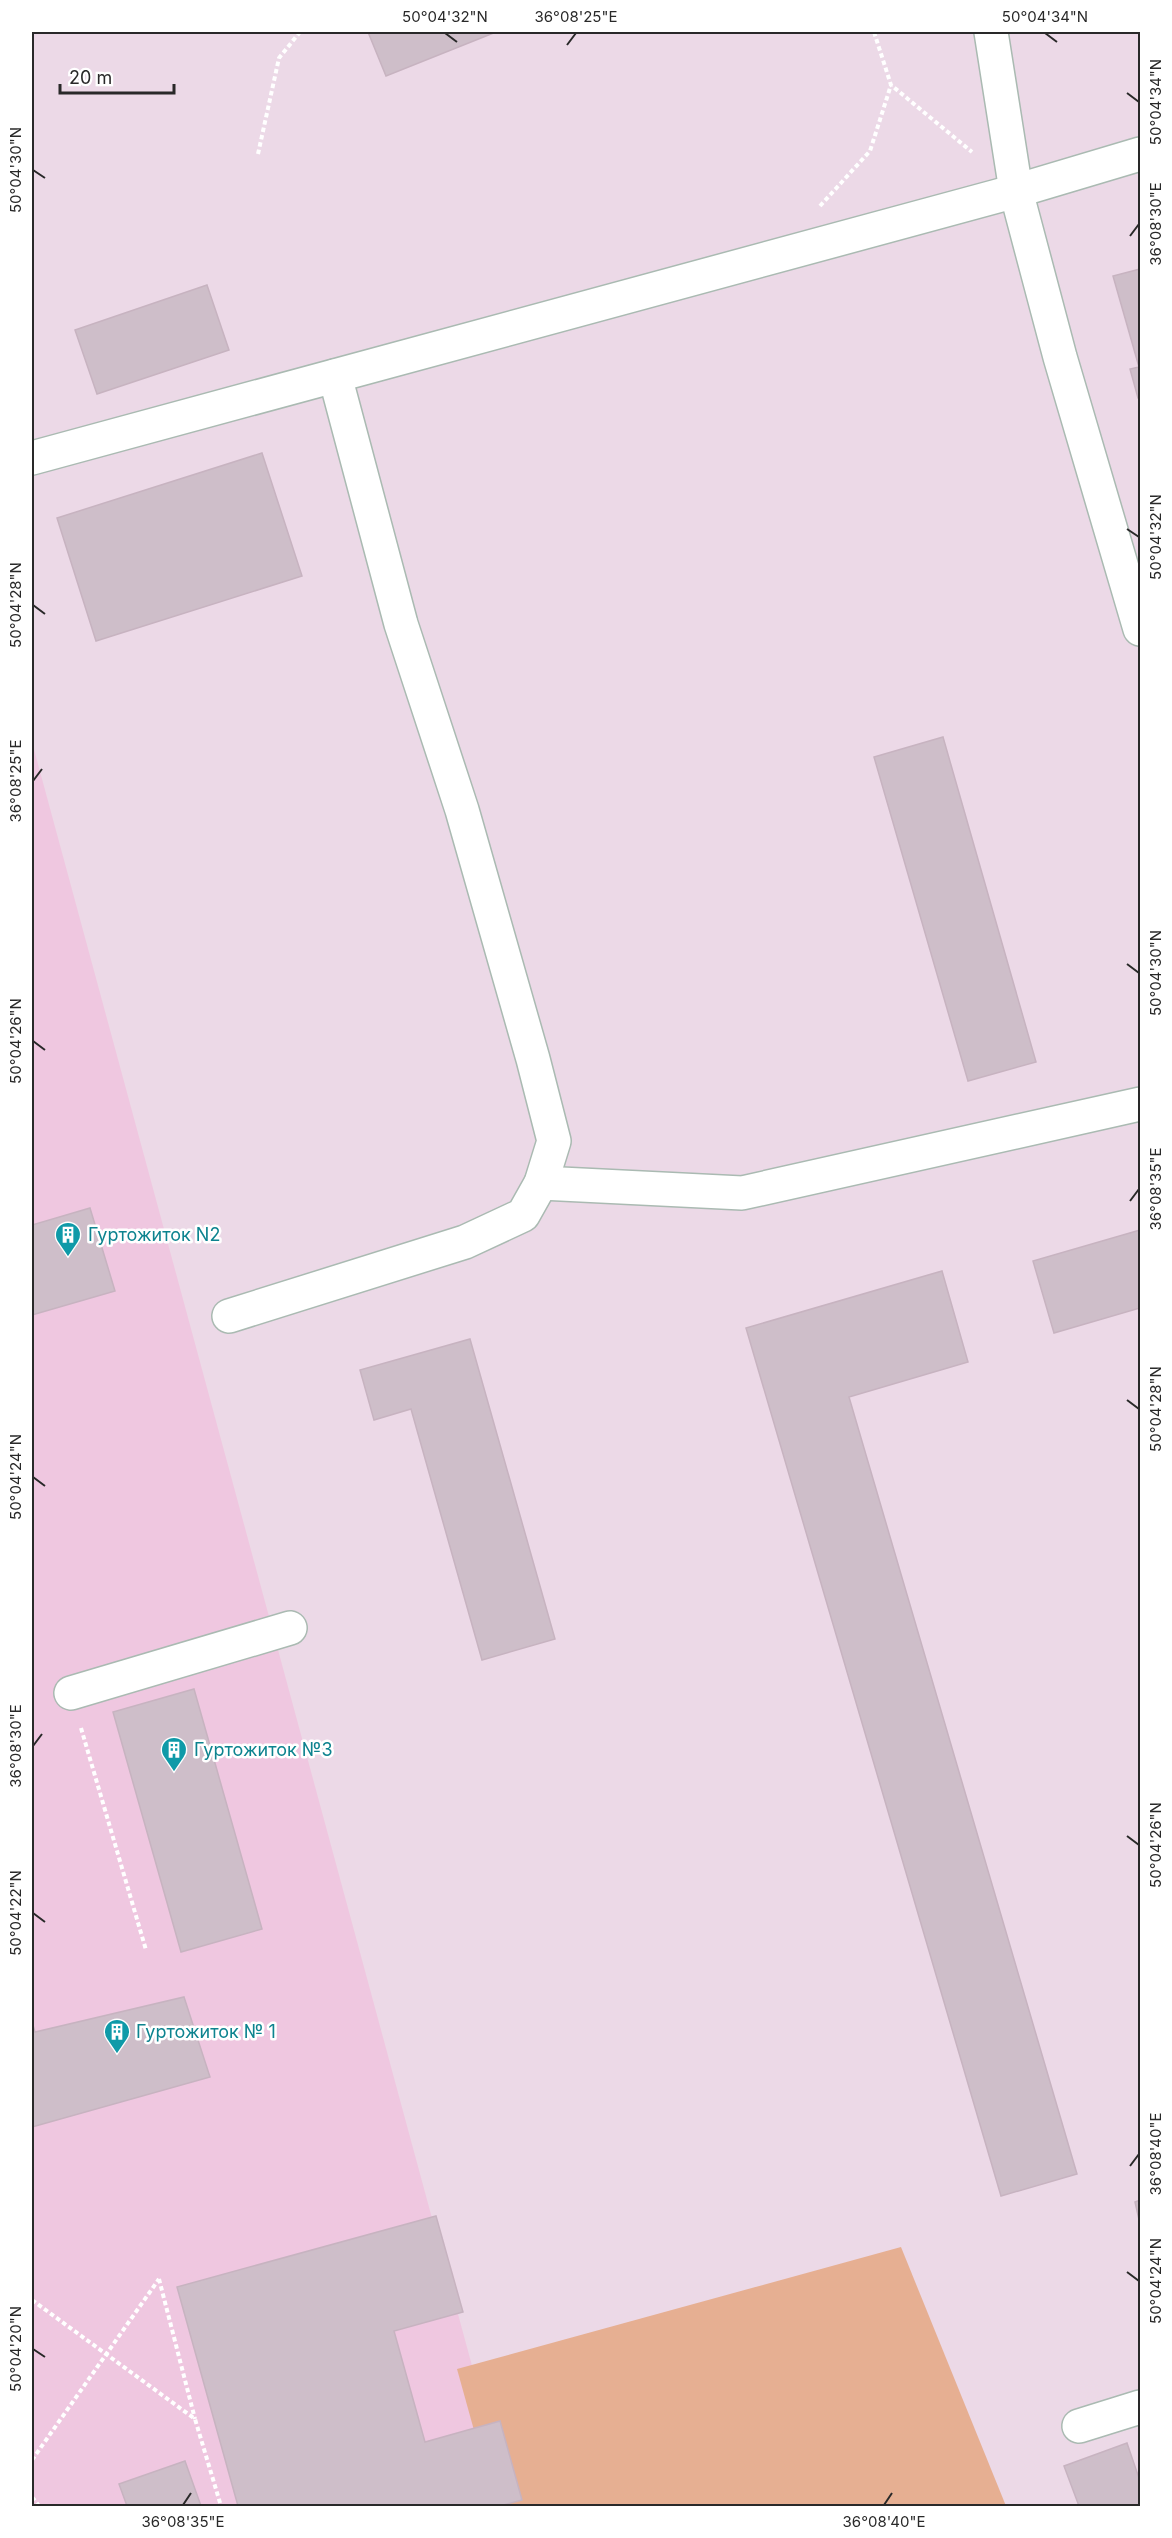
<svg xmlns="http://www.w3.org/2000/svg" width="1172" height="2538" font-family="Inter,sans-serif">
	<rect width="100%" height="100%" fill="#ecd9e7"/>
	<path fill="#efc7e0" d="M 32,742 L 510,2506 L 32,2506 Z"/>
	<path fill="#e6af92" d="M 901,2247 L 1006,2506 L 495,2506 L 457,2369 Z"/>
	<g fill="#cebec9" stroke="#c7b3c0" stroke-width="1.5">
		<path d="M 368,32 L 496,32 L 386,76 Z"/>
		<path d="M 1140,269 L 1140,398 L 1138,398 L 1130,369 L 1139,367 L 1113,276 Z"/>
		<path d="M 207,285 L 229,350 L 97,394 L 75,330 Z"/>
		<path d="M 262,453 L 302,576 L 96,641 L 57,518 Z"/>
		<path d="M 943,737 L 1036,1062 L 968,1081 L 874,757 Z"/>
		<path d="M 90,1208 L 115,1291 L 32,1315 L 32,1225 Z"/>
		<path d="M 1140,1230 L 1140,1308 L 1054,1333 L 1033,1261 Z"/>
		<path d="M 942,1271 L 968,1362 L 849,1397 L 1077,2174 L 1001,2196 L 746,1328 Z"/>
		<path d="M 470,1339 L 555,1639 L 482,1660 L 411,1409 L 374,1420 L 360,1370 Z"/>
		<path d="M 194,1689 L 262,1929 L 181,1952 L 113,1712 Z"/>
		<path d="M 184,1997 L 210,2077 L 32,2127 L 32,2022 L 35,2032 Z"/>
		<path d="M 1140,2200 L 1140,2224 L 1135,2202 Z"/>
		<path d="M 436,2216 L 463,2312 L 394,2331 L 425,2442 L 500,2421 L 522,2500 L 500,2506 L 238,2506 L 177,2287 Z"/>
		<path d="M 1127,2443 L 1140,2481 L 1140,2506 L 1079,2506 L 1064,2466 Z"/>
		<path d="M 185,2461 L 201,2506 L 127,2506 L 119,2484 Z"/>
	</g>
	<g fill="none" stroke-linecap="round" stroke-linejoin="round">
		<defs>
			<g id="minor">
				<path d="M 991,32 L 1016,191 L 1060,357 L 1140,629"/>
				<path d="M 32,458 L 1016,191 L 1140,154"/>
				<path d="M 541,1183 L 742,1193 L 1140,1104"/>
				<path d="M 229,1316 L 465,1242 L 523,1215 L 541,1183 L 554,1141 L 533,1059 L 462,810 L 401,624 L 335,376"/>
				<path d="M 71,1693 L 290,1628"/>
				<path d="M 1079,2426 L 1140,2407"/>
			</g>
		</defs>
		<use href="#minor" stroke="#aabab2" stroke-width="36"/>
		<g stroke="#fff" stroke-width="4" stroke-dasharray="4.5 3" stroke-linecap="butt">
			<path d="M 874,32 L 891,85 L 972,152"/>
			<path d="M 258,154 L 279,58 L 300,32"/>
			<path d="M 820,206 L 870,151 L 891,85"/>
			<path d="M 81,1728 L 146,1950"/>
			<path d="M 159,2279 L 195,2419"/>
			<path d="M 32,2300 L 195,2419 L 221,2506"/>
			<path d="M 32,2460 L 159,2279"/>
			<path d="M 32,2497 L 39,2506"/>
		</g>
		<use href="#minor" stroke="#fff" stroke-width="33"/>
	</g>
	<path fill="none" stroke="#292929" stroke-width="2" d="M 445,33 L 457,42M 1045,33 L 1057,42M 567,45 L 576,33M 1127,93 L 1139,102M 33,170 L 45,178M 1130,236 L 1139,224M 1127,529 L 1139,537M 33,605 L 45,614M 33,781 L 42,769M 1127,964 L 1139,973M 33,1041 L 45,1050M 1130,1201 L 1139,1189M 1127,1400 L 1139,1409M 33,1477 L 45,1486M 33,1746 L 42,1734M 1127,1836 L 1139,1845M 33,1913 L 45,1922M 1130,2166 L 1139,2154M 1127,2272 L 1139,2281M 33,2349 L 45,2357M 183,2505 L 191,2493M 884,2505 L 892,2493"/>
	<defs>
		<symbol id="building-pin" viewBox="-11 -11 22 30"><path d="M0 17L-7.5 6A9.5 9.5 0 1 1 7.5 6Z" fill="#0f9aa8" stroke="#fff"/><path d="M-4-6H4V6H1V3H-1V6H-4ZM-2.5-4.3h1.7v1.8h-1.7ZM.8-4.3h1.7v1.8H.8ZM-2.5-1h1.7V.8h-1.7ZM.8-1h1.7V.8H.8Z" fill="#fff"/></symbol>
	</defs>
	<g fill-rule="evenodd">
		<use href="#building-pin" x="53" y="1220" width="30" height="40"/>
		<use href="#building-pin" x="159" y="1735" width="30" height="40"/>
		<use href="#building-pin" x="102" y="2017" width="30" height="40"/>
	</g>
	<g text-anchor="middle" stroke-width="5" stroke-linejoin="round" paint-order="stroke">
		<g font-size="18" fill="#0d838f" stroke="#fff" text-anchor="start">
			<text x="88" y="1241">Гуртожиток N2</text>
			<text x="194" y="1756">Гуртожиток №3</text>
			<text x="136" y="2038">Гуртожиток № 1</text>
		</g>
	</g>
	<rect width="1172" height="2538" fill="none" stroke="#ffffff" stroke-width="66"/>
	<path d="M60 84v9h114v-9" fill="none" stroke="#292929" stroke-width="3"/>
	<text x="69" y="84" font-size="18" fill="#292929" stroke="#ffffff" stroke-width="4.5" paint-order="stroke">20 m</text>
	<rect x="33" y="33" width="1106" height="2472" fill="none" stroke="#292929" stroke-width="2"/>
	<g font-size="15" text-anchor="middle" fill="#292929">
		<text x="445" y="22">50°04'32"N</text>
		<text x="576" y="22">36°08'25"E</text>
		<text x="1045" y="22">50°04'34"N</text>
		<text transform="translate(1156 102) rotate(-90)" y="5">50°04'34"N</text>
		<text transform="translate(16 170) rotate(-90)" y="5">50°04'30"N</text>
		<text transform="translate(1156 224) rotate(-90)" y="5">36°08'30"E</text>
		<text transform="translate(1156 537) rotate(-90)" y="5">50°04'32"N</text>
		<text transform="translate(16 605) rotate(-90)" y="5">50°04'28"N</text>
		<text transform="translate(16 781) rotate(-90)" y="5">36°08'25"E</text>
		<text transform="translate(1156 973) rotate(-90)" y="5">50°04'30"N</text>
		<text transform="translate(16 1041) rotate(-90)" y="5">50°04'26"N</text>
		<text transform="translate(1156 1189) rotate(-90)" y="5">36°08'35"E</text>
		<text transform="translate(1156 1409) rotate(-90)" y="5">50°04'28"N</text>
		<text transform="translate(16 1477) rotate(-90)" y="5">50°04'24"N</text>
		<text transform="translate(16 1746) rotate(-90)" y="5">36°08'30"E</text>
		<text transform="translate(1156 1845) rotate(-90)" y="5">50°04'26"N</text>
		<text transform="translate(16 1913) rotate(-90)" y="5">50°04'22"N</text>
		<text transform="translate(1156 2154) rotate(-90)" y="5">36°08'40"E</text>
		<text transform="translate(1156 2281) rotate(-90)" y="5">50°04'24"N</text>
		<text transform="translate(16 2349) rotate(-90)" y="5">50°04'20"N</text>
		<text x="183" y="2527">36°08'35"E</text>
		<text x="884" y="2527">36°08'40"E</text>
	</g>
</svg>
